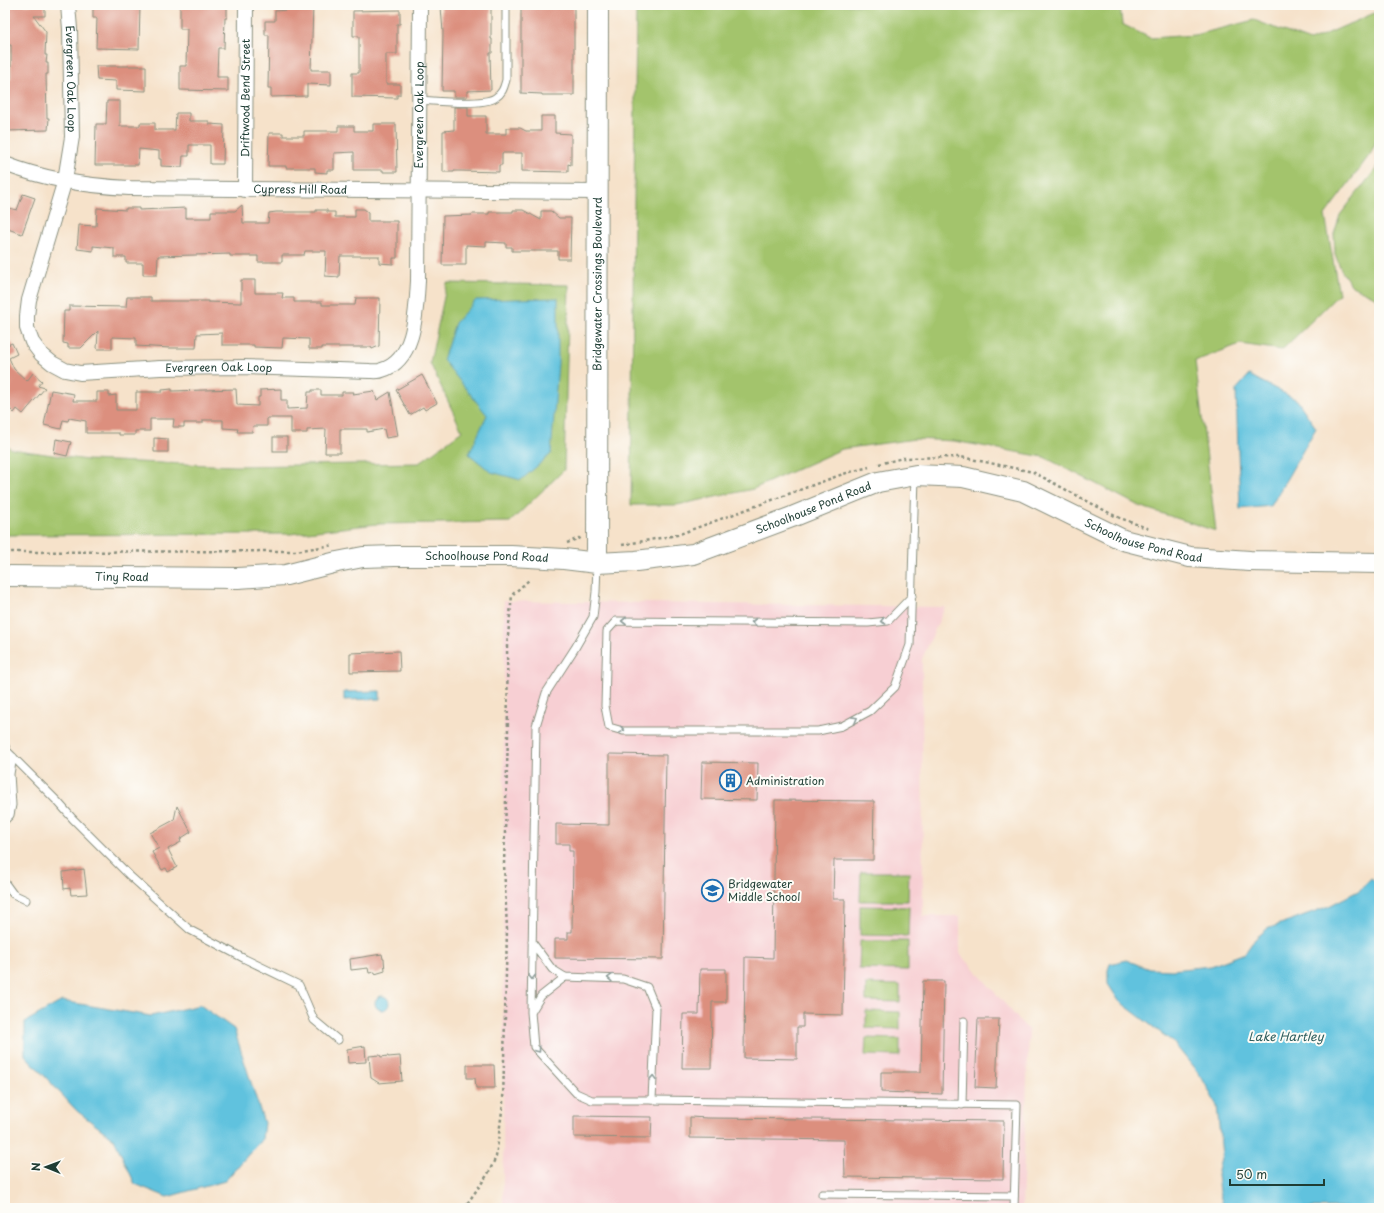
<svg xmlns="http://www.w3.org/2000/svg" width="1384" height="1213" font-family="'Playpen Sans',sans-serif">
	<rect width="100%" height="100%" fill="#fdfcf7"/>
	<filter id="ink" filterUnits="userSpaceOnUse"><feTurbulence type="fractalNoise" baseFrequency=".025" numOctaves="2"/><feDisplacementMap in="SourceGraphic" scale="8" xChannelSelector="R" yChannelSelector="G"/><feConvolveMatrix kernelMatrix="1 2 1 2 8 2 1 2 1" color-interpolation-filters="sRGB"/></filter>
	<filter id="wash" filterUnits="userSpaceOnUse"><feTurbulence type="fractalNoise" baseFrequency=".012" numOctaves="4" result="noise"/><feDisplacementMap in="SourceGraphic" scale="16" xChannelSelector="R" yChannelSelector="G"/><feGaussianBlur stdDeviation="0.9" result="paint"/><feColorMatrix in="noise" values="0 0 0 0 0 0 0 0 0 0 0 0 0 0 0 0 0 1.4 0 .05"/><feComposite in="paint" operator="in"/></filter>
	<g filter="url(#wash)">
		<rect width="100%" height="100%" fill="#f6e2ca"/>
		<path fill="#f7cfd3" d="M 504,601 L 945,607 L 922,659 L 923,916 L 960,916 L 960,953 L 1029,1031 L 1022,1208 L 503,1208 Z"/>
		<g fill="#a3c46c" stroke="#618050">
			<path d="M 636,5 L 1120,5 L 1122,24 L 1150,38 L 1195,35 L 1254,20 L 1310,41 L 1379,11 L 1379,134 L 1371,153 L 1325,215 L 1339,294 L 1282,350 L 1240,344 L 1195,361 L 1216,531 L 1139,506 L 1044,457 L 954,441 L 915,439 L 842,449 L 753,489 L 677,505 L 631,505 Z"/>
			<path d="M 1379,165 L 1379,299 L 1352,286 L 1342,272 L 1335,254 L 1334,234 L 1340,215 Z"/>
			<path d="M 447,283 L 569,285 L 564,470 L 510,522 L 377,524 L 290,534 L 5,535 L 5,443 L 11,449 L 87,460 L 236,466 L 419,463 L 462,431 L 430,363 Z"/>
			<path d="M 861,872 L 909,872 L 908,901 L 860,901 Z"/>
			<path d="M 860,906 L 909,907 L 908,936 L 860,935 Z"/>
			<path d="M 860,941 L 908,941 L 908,970 L 859,969 Z"/>
			<path d="M 866,984 L 900,985 L 900,1002 L 866,1001 Z"/>
			<path d="M 866,1011 L 900,1012 L 900,1029 L 866,1028 Z"/>
			<path d="M 866,1038 L 900,1039 L 900,1056 L 865,1055 Z"/>
		</g>
		<g fill="#60c2de" stroke="#408089">
			<path d="M 558,298 L 558,363 L 551,454 L 521,480 L 491,472 L 469,454 L 487,415 L 443,360 L 455,323 L 476,300 Z"/>
			<path d="M 1249,375 L 1297,400 L 1316,428 L 1271,506 L 1240,509 L 1236,390 Z"/>
			<path d="M 380,691 L 380,699 L 344,700 L 344,692 Z"/>
			<path d="M 1371,878 L 1379,884 L 1379,1208 L 1224,1208 L 1219,1192 L 1217,1175 L 1222,1155 L 1217,1106 L 1202,1078 L 1173,1042 L 1119,1001 L 1108,984 L 1108,970 L 1110,964 L 1126,960 L 1149,969 L 1172,970 L 1211,966 L 1245,953 L 1255,939 L 1267,929 L 1329,906 L 1360,890 Z"/>
			<circle cx="382" cy="1003" r="7"/>
			<path d="M 62,1001 L 151,1016 L 200,1005 L 234,1029 L 264,1123 L 262,1139 L 225,1181 L 167,1197 L 135,1184 L 114,1139 L 77,1111 L 25,1055 L 25,1022 Z"/>
		</g>
		<g id="blocks">
			<g fill="#dc8f7e">
				<path d="M 8,5 L 45,5 L 45,16 L 34,16 L 46,32 L 45,55 L 47,55 L 46,63 L 48,63 L 48,74 L 46,74 L 47,118 L 49,118 L 48,130 L 5,131 L 5,107 L 8,107 L 9,79 L 11,78 L 11,45 L 8,45 L 8,17 L 5,17 L 5,6 Z"/>
				<path d="M 93,5 L 140,5 L 139,49 L 96,48 L 97,18 L 93,18 Z"/>
				<path d="M 180,5 L 227,5 L 227,18 L 225,18 L 224,48 L 218,48 L 217,77 L 228,77 L 228,91 L 180,90 L 180,66 L 186,66 L 187,29 L 180,29 Z"/>
				<path d="M 287,5 L 313,5 L 311,70 L 331,70 L 331,85 L 307,84 L 307,96 L 271,97 L 271,88 L 268,88 L 269,35 L 265,35 L 265,21 L 275,21 L 275,11 L 287,10 Z"/>
				<path d="M 446,5 L 491,5 L 491,39 L 492,39 L 492,53 L 490,53 L 491,90 L 467,91 L 467,97 L 454,97 L 454,91 L 442,91 L 443,32 L 441,7 L 446,7 Z"/>
				<path d="M 521,5 L 574,5 L 574,95 L 542,95 L 542,94 L 521,93 Z"/>
				<path d="M 400,10 L 400,24 L 397,24 L 397,54 L 386,54 L 386,84 L 400,84 L 400,95 L 397,95 L 397,98 L 352,97 L 352,73 L 359,73 L 359,36 L 353,36 L 353,11 Z"/>
				<path d="M 96,66 L 146,66 L 146,91 L 116,90 L 116,81 L 97,80 Z"/>
				<path d="M 107,101 L 120,101 L 120,126 L 140,126 L 140,123 L 155,123 L 155,130 L 175,130 L 176,113 L 189,113 L 189,121 L 209,121 L 209,124 L 224,125 L 223,164 L 210,164 L 210,145 L 189,145 L 189,156 L 183,156 L 182,167 L 161,166 L 161,159 L 159,159 L 159,151 L 139,149 L 138,165 L 95,165 L 96,124 L 106,124 Z"/>
				<path d="M 454,107 L 468,107 L 468,116 L 486,116 L 486,134 L 506,134 L 506,128 L 520,128 L 526,131 L 541,131 L 541,116 L 555,116 L 555,133 L 571,134 L 571,165 L 568,164 L 568,172 L 522,171 L 522,153 L 502,153 L 502,165 L 499,165 L 499,172 L 461,171 L 454,171 L 454,172 L 443,172 L 443,131 L 454,130 Z"/>
				<path d="M 373,124 L 396,124 L 397,172 L 383,172 L 383,170 L 354,170 L 354,152 L 334,153 L 334,170 L 327,170 L 327,173 L 315,172 L 315,168 L 286,168 L 286,166 L 268,166 L 269,133 L 283,133 L 283,136 L 304,136 L 304,131 L 338,131 L 338,126 L 354,126 L 354,131 L 373,131 Z"/>
				<path d="M 23,194 L 35,198 L 22,234 L 5,228 L 5,207 L 17,210 Z"/>
				<path d="M 242,205 L 243,223 L 268,223 L 269,213 L 276,212 L 316,212 L 316,210 L 327,210 L 327,212 L 335,212 L 335,217 L 355,217 L 355,209 L 364,209 L 368,212 L 368,221 L 397,221 L 397,258 L 393,258 L 393,264 L 379,263 L 379,256 L 340,256 L 339,277 L 325,276 L 326,251 L 305,251 L 304,255 L 282,255 L 282,262 L 258,262 L 258,256 L 230,256 L 230,254 L 158,256 L 157,275 L 143,275 L 143,263 L 126,263 L 126,257 L 114,257 L 114,248 L 93,246 L 93,251 L 77,249 L 79,225 L 96,226 L 97,208 L 126,210 L 126,208 L 139,208 L 139,210 L 186,208 L 186,218 L 211,218 L 211,211 L 235,211 Z"/>
				<path d="M 513,210 L 523,210 L 541,220 L 541,211 L 551,211 L 559,218 L 571,218 L 570,259 L 558,259 L 558,251 L 512,251 L 512,247 L 506,247 L 506,243 L 486,242 L 486,246 L 466,245 L 466,265 L 442,265 L 443,216 L 472,215 L 472,214 L 489,214 L 489,212 L 513,212 Z"/>
				<path d="M 241,280 L 255,280 L 255,293 L 283,293 L 282,298 L 294,298 L 294,302 L 322,302 L 322,305 L 355,305 L 356,298 L 380,298 L 379,346 L 372,349 L 371,347 L 322,347 L 322,349 L 309,349 L 309,339 L 283,338 L 282,348 L 254,347 L 254,345 L 222,345 L 222,333 L 197,334 L 196,348 L 170,348 L 136,346 L 136,338 L 112,337 L 112,349 L 97,349 L 98,331 L 81,348 L 68,348 L 68,344 L 63,343 L 64,311 L 69,311 L 69,306 L 126,307 L 127,297 L 151,297 L 151,301 L 208,301 L 208,302 L 241,303 Z"/>
				<path d="M 12,343 L 17,354 L 9,358 L 14,369 L 27,381 L 33,373 L 42,381 L 38,386 L 45,388 L 23,414 L 17,409 L 14,413 L 5,404 L 5,346 Z"/>
				<path d="M 422,375 L 437,403 L 425,410 L 423,407 L 410,415 L 396,390 Z"/>
				<path d="M 172,389 L 172,391 L 236,389 L 237,405 L 258,406 L 258,397 L 260,397 L 260,390 L 281,389 L 281,400 L 287,400 L 287,409 L 307,408 L 308,392 L 312,392 L 312,390 L 321,390 L 321,395 L 342,395 L 342,392 L 354,392 L 353,394 L 374,391 L 377,400 L 390,392 L 398,436 L 386,438 L 384,429 L 367,432 L 367,429 L 340,429 L 340,453 L 325,453 L 326,429 L 307,430 L 307,433 L 291,433 L 291,418 L 267,418 L 267,426 L 253,426 L 252,432 L 237,432 L 238,429 L 223,428 L 223,420 L 203,420 L 203,423 L 184,423 L 184,427 L 173,427 L 174,419 L 150,419 L 150,431 L 135,431 L 135,435 L 119,435 L 119,433 L 86,433 L 86,421 L 69,418 L 68,421 L 63,420 L 61,429 L 44,425 L 51,390 L 74,394 L 73,401 L 97,401 L 97,392 L 109,392 L 109,396 L 116,395 L 116,410 L 136,410 L 136,392 L 162,392 L 162,390 Z"/>
				<rect x="273" y="437" width="14" height="14"/>
				<path d="M 154,438 L 168,439 L 168,452 L 154,452 Z"/>
				<path d="M 56,439 L 71,442 L 67,456 L 54,453 Z"/>
				<path d="M 399,651 L 400,671 L 350,672 L 350,653 Z"/>
				<path d="M 609,754 L 666,755 L 663,959 L 555,958 L 555,939 L 568,939 L 568,932 L 572,932 L 573,851 L 569,851 L 569,844 L 556,844 L 556,824 L 609,825 Z"/>
				<path d="M 702,762 L 758,763 L 757,800 L 701,799 Z"/>
				<path d="M 775,800 L 874,801 L 873,860 L 834,860 L 833,899 L 845,899 L 843,1015 L 803,1014 L 803,1027 L 797,1027 L 797,1059 L 744,1058 L 745,957 L 773,958 Z"/>
				<path d="M 177,806 L 191,832 L 180,839 L 181,842 L 168,849 L 177,867 L 168,872 L 166,868 L 162,870 L 152,852 L 159,848 L 150,833 L 174,820 Z"/>
				<path d="M 84,869 L 87,894 L 71,895 L 70,888 L 64,889 L 63,872 Z"/>
				<path d="M 382,954 L 383,959 L 384,959 L 385,971 L 375,974 L 375,972 L 369,973 L 368,968 L 351,970 L 350,959 Z"/>
				<path d="M 700,969 L 726,969 L 726,1002 L 712,1002 L 711,1068 L 682,1068 L 683,1014 L 699,1014 Z"/>
				<path d="M 923,981 L 944,981 L 942,1094 L 881,1092 L 881,1072 L 921,1072 Z"/>
				<path d="M 978,1019 L 999,1019 L 996,1088 L 975,1087 Z"/>
				<path d="M 365,1046 L 366,1062 L 348,1063 L 347,1049 Z"/>
				<path d="M 380,1055 L 381,1057 L 388,1056 L 388,1057 L 400,1056 L 402,1081 L 379,1083 L 371,1078 L 369,1056 Z"/>
				<path d="M 467,1065 L 494,1065 L 495,1088 L 476,1088 L 475,1078 L 467,1078 Z"/>
				<path d="M 574,1116 L 652,1117 L 651,1138 L 574,1137 Z"/>
				<path d="M 690,1117 L 707,1118 L 1004,1121 L 1003,1179 L 845,1177 L 844,1140 L 690,1138 Z"/>
			</g>
		</g>
	</g>
	<g filter="url(#ink)">
		<use href="#blocks" fill-opacity="0" stroke="#8a907f" stroke-width="1"/>
		<g fill="none" stroke-linecap="round" stroke-linejoin="round">
			<defs>
				<g id="lane">
					<path d="M 420,100 C 437,101 482,106 495,98 C 503,93 504,87 506,80 L 506,5"/>
					<path d="M 912,596 L 888,621 L 868,623 L 616,621 L 607,631 L 605,706 L 609,727 L 623,731 L 818,731 L 842,726 L 870,711 L 895,687 L 910,645 L 915,477"/>
					<path d="M 5,746 L 7,751 L 58,802 L 73,819 L 130,876 L 190,930 L 245,959 L 299,985 L 314,1020 L 338,1040"/>
					<path d="M 5,820 L 10,815 L 12,805 L 10,774 L 13,757"/>
					<path d="M 5,883 L 13,894 L 26,900"/>
					<path d="M 532,942 L 552,969 L 565,977 L 623,979 L 647,987 L 656,1009 L 652,1100 L 592,1100 L 576,1093 L 534,1047 L 531,1012 L 536,726 L 546,693 L 575,648 L 593,617 L 596,592 L 597,564"/>
					<path d="M 532,1011 L 541,996 L 565,977"/>
					<path d="M 652,1100 L 1017,1105 L 1014,1208"/>
					<path d="M 962,1105 L 964,1021"/>
					<path d="M 822,1194 L 1014,1196"/>
				</g>
				<g id="street">
					<path id="s1" d="M 68,5 L 70,29 L 72,137 L 65,180 L 29,300 L 27,316 L 27,328 L 32,342 L 41,354 L 52,363 L 65,370 L 80,373 L 160,368 L 243,367 L 370,371 C 374,371 379,372 382,370 C 416,360 416,310 418,281 L 420,5"/>
					<path id="s2" d="M 5,164 C 43,179 88,186 129,188 L 598,192"/>
					<path id="s3" d="M 245,190 L 246,5"/>
				</g>
				<g id="secondary">
					<path id="s4" d="M 597,563 L 598,5"/>
					<path id="s5" d="M 5,576 L 238,578 L 286,575 L 337,562 L 363,557 L 395,556 L 511,556 L 564,559 L 597,563 L 636,561 L 693,554 L 792,517 L 878,482 L 916,475 L 963,477 L 1023,491 L 1123,540 L 1190,557 L 1250,561 L 1379,563"/>
				</g>
			</defs>
			<use href="#lane" stroke="#8a907f" stroke-width="9"/>
			<use href="#street" stroke="#8a907f" stroke-width="16"/>
			<use href="#secondary" stroke="#8a907f" stroke-width="22"/>
			<g stroke="#8a907f" stroke-width="2.5" stroke-dasharray="3 3" stroke-linecap="butt">
				<path d="M 879,464 L 903,458 L 961,457 L 1033,472 L 1115,516 L 1149,529"/>
				<path d="M 567,543 L 579,538 L 582,541"/>
				<path d="M 622,545 L 677,535 L 843,474 L 869,467"/>
				<path d="M 5,552 L 295,551 L 334,545"/>
				<path d="M 464,1208 L 488,1174 L 496,1157 L 503,1103 L 507,929 L 504,864 L 508,736 L 507,646 L 512,595 L 529,580"/>
			</g>
			<use href="#lane" stroke="#fff" stroke-width="7"/>
			<use href="#street" stroke="#fff" stroke-width="14"/>
			<use href="#secondary" stroke="#fff" stroke-width="20"/>
		</g>
		<defs><path id="oneway-chevron" d="M-2-3.5L2.5 0L-2 3.5" fill="none" stroke-width="1.6" stroke-linecap="round" stroke-linejoin="round"/></defs>
		<g stroke="#8f9e9a">
			<use href="#oneway-chevron" transform="translate(624 621) rotate(-180)"/>
			<use href="#oneway-chevron" transform="translate(883 621) rotate(168)"/>
			<use href="#oneway-chevron" transform="translate(754 622) rotate(-180)"/>
			<use href="#oneway-chevron" transform="translate(855 719) rotate(-29)"/>
			<use href="#oneway-chevron" transform="translate(622 730) rotate(9)"/>
			<use href="#oneway-chevron" transform="translate(532 977) rotate(91)"/>
			<use href="#oneway-chevron" transform="translate(610 978) rotate(-178)"/>
			<use href="#oneway-chevron" transform="translate(538 1050) rotate(54)"/>
			<use href="#oneway-chevron" transform="translate(653 1078) rotate(-88)"/>
		</g>
	</g>
	<defs>
		<symbol id="building-ring" viewBox="-11 -11 22 22"><circle r="9.5" fill="#fdfcf7" stroke="#1f6fb2" stroke-width="1.5"/><path d="M-4-6H4V6H1V3H-1V6H-4ZM-2.5-4.3h1.7v1.8h-1.7ZM.8-4.3h1.7v1.8H.8ZM-2.5-1h1.7V.8h-1.7ZM.8-1h1.7V.8H.8Z" fill="#1f6fb2"/></symbol>
		<symbol id="school-ring" viewBox="-11 -11 22 22"><circle r="9.5" fill="#fdfcf7" stroke="#1f6fb2" stroke-width="1.5"/><path d="M0-5L7-2L0 1L-7-2ZM-4 1L0 2.5L4 1V4Q0 6-4 4Z" fill="#1f6fb2"/></symbol>
	</defs>
	<g fill-rule="evenodd">
		<use href="#building-ring" x="718" y="768" width="25" height="25"/>
		<use href="#school-ring" x="700" y="878" width="25" height="25"/>
	</g>
	<g text-anchor="middle" stroke-width="4" stroke-linejoin="round" paint-order="stroke">
		<g font-size="11" fill="#1f3d34" stroke="#fdfcf7">
			<text dy="4" stroke="none"><textPath href="#s1" startOffset="74">Evergreen Oak Loop</textPath></text>
			<text dy="4" stroke="none"><textPath href="#s3" startOffset="92">Driftwood Bend Street</textPath></text>
			<text dy="4" stroke="none"><textPath href="#s1" startOffset="974">Evergreen Oak Loop</textPath></text>
			<text dy="4" stroke="none"><textPath href="#s2" startOffset="298">Cypress Hill Road</textPath></text>
			<text dy="4" stroke="none"><textPath href="#s4" startOffset="279">Bridgewater Crossings Boulevard</textPath></text>
			<text dy="4" stroke="none"><textPath href="#s1" startOffset="542">Evergreen Oak Loop</textPath></text>
			<text dy="4" stroke="none"><textPath href="#s5" startOffset="820">Schoolhouse Pond Road</textPath></text>
			<text dy="4" stroke="none"><textPath href="#s5" startOffset="1168">Schoolhouse Pond Road</textPath></text>
			<text dy="4" stroke="none"><textPath href="#s5" startOffset="484">Schoolhouse Pond Road</textPath></text>
			<text dy="4" stroke="none"><textPath href="#s5" startOffset="117">Tiny Road</textPath></text>
		</g>
		<g font-size="11" fill="#1f3d34" stroke="#fdfcf7" text-anchor="start">
			<text x="746" y="785">Administration</text>
			<text x="728" y="888">Bridgewater<tspan x="728" dy="13">Middle School</tspan></text>
		</g>
		<g font-size="12" font-style="italic" fill="#2f5e5e" stroke="#fdfcf7">
			<text x="1286" y="1041">Lake Hartley</text>
		</g>
	</g>
	<rect width="1384" height="1213" fill="none" stroke="#fdfcf7" stroke-width="20"/>
	<g transform="translate(46 1167) rotate(271)" stroke="#fdfcf7" stroke-width="3" paint-order="stroke">
	<path d="M0-3L7 15L0 10L-7 15Z" fill="#1f3d34"/>
	<text y="-6" font-size="11" font-weight="bold" text-anchor="middle" fill="#1f3d34">N</text>
	</g>
	<path d="M1230 1179v6h94v-6" fill="none" stroke="#1f3d34" stroke-width="2"/>
	<text x="1236" y="1179" font-size="12" fill="#1f3d34" stroke="#fdfcf7" stroke-width="3" paint-order="stroke">50 m</text>
</svg>
